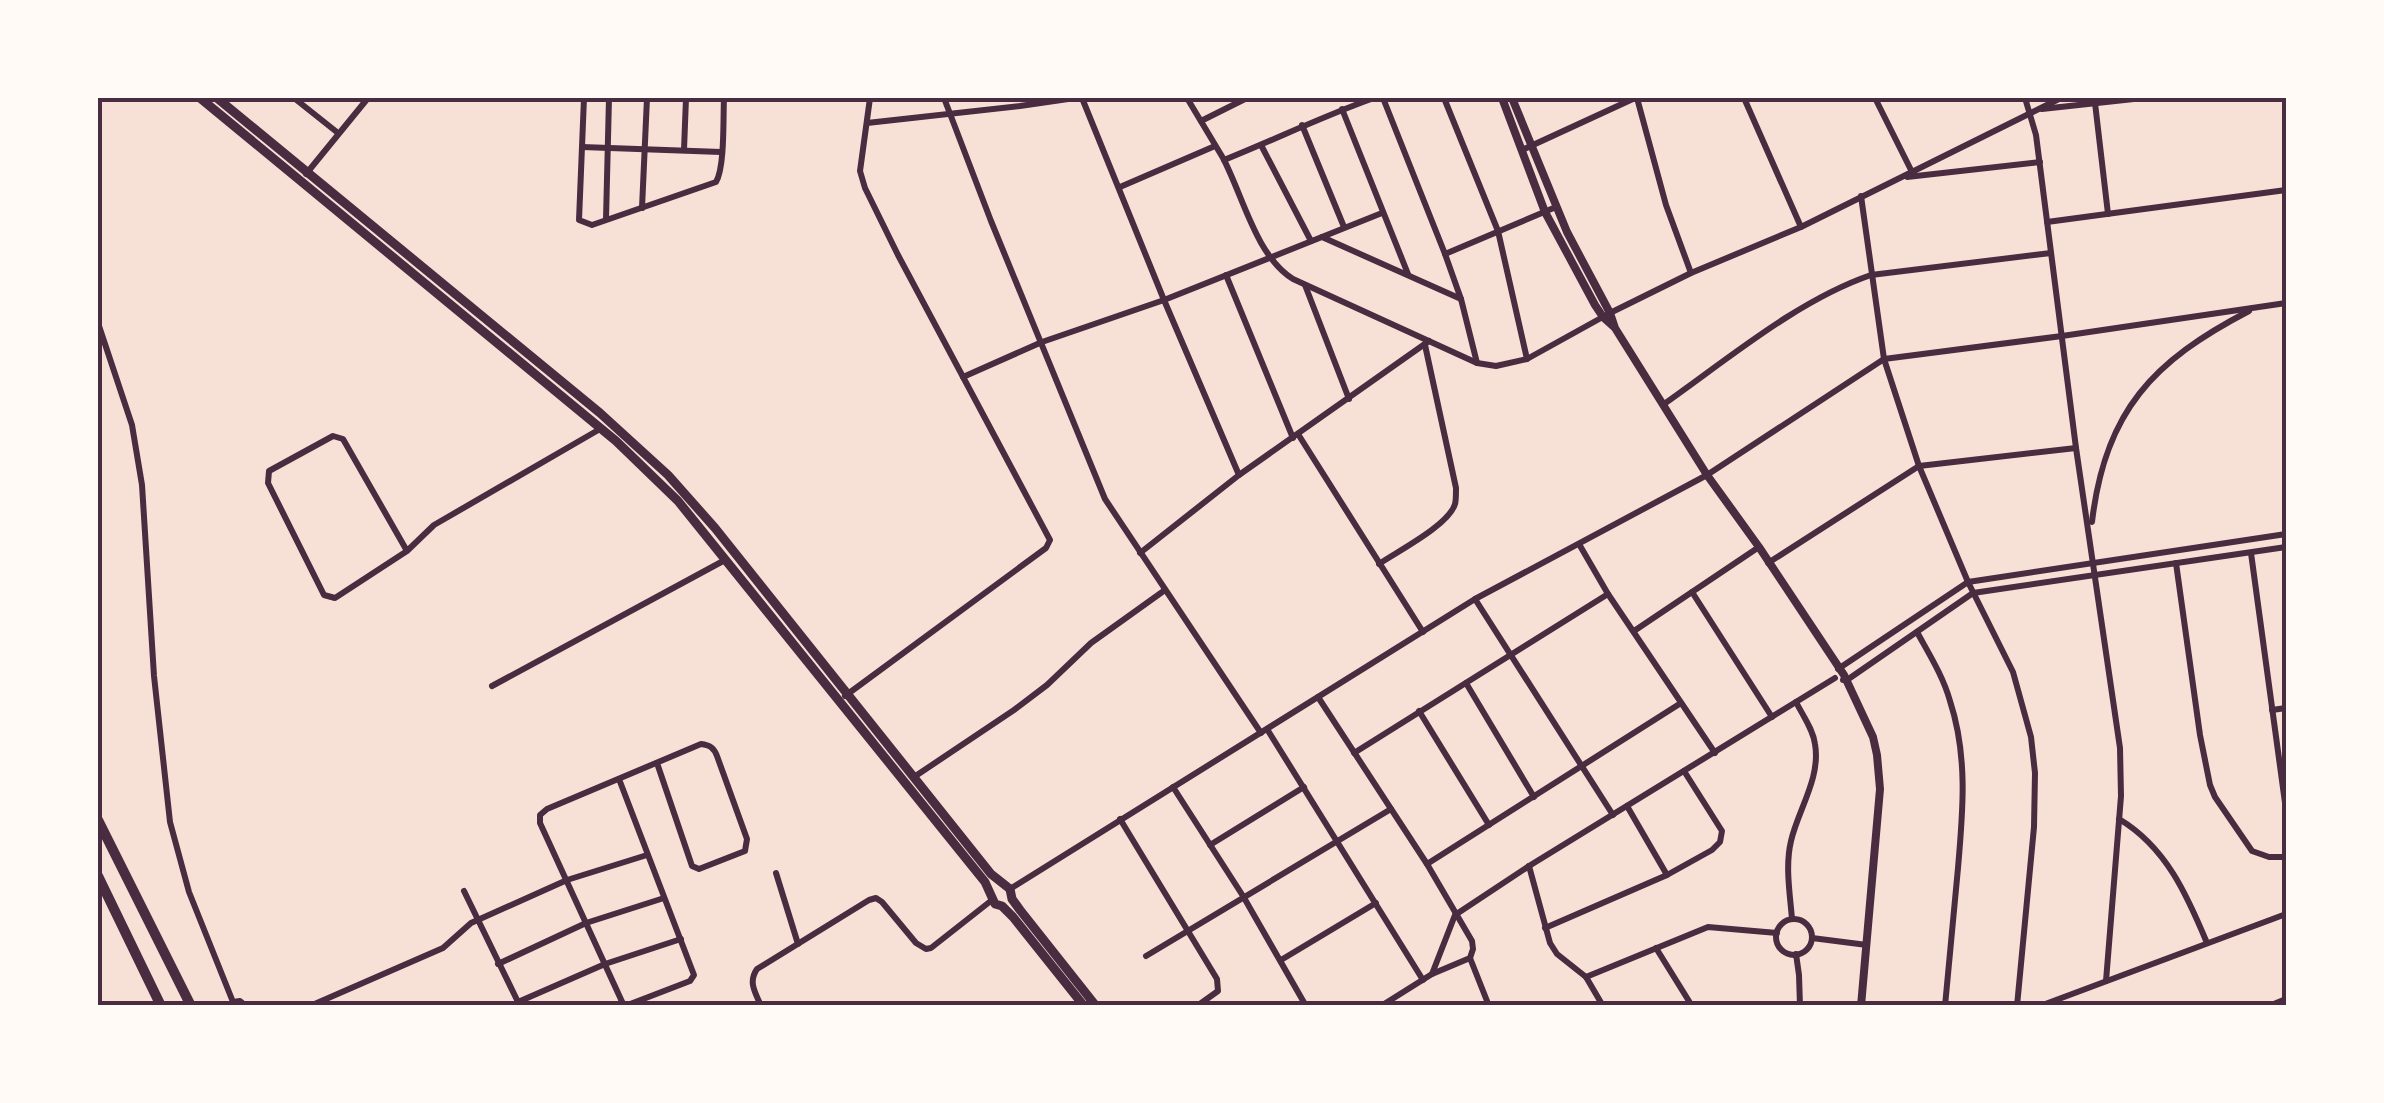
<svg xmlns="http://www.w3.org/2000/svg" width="2384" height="1103" font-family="'PT Serif',serif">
	<rect width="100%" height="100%" fill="#f7e1d7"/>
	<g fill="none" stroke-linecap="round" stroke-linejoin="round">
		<g stroke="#4a2c40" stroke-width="6">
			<path d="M 294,98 L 338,133"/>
			<path d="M 584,98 L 579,220 L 592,225 L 716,182 C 725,167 723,118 724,98"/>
			<path d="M 944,98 L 991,221 L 1105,499 L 1261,733"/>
			<path d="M 1082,98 L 1164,300 L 1239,475"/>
			<path d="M 1187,98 C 1199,118 1211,138 1223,158 C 1243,196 1256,256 1293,279 L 1477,363 L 1496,366 L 1527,359 L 1610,313 L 1691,273 L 1801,227 L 2061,98"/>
			<path d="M 1383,98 L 1445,254 L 1461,299 L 1477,363"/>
			<path d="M 1444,98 L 1498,231 L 1527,359"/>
			<path d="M 1637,98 L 1666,205 L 1691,273"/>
			<path d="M 1744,98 L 1801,227"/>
			<path d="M 1875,98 L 1912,172"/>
			<path d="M 2025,98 L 2036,135 L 2076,448 L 2120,748 L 2121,796 L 2106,981"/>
			<path d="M 98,102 L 101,98"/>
			<path d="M 2095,103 L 2108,214"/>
			<path d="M 1342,109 L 1408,274"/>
			<path d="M 2042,109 L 2143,98"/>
			<path d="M 1201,121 L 1247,98"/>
			<path d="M 867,123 L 1020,106 L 1075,98"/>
			<path d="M 1302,125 L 1344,227"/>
			<path d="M 1261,145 L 1311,241"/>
			<path d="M 582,147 L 721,152"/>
			<path d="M 684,150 L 686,98"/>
			<path d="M 1522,150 L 1635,98"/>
			<path d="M 1224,160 C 1274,140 1323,116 1374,98"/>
			<path d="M 306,174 L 368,98"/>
			<path d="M 1907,177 L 2040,162"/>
			<path d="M 1120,187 L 1215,146"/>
			<path d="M 1861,196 L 1884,359 L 1919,466 L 1968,582 L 2013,672 L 2031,737 L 2035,773 L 2034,827 L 2017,1006"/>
			<path d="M 642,208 L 647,98"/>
			<path d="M 606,219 L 609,98"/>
			<path d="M 2047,222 L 2286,190"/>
			<path d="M 1322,237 L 1461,299"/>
			<path d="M 1445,254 L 1556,207"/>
			<path d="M 1226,275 L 1293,438"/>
			<path d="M 1305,285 L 1349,399"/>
			<path d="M 98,323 L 132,425 L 142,485 L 154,676 L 170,822 L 189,892 L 233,1002"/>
			<path d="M 963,377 L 1042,342 L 1164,300 L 1382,213"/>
			<path d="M 1664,404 C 1728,359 1798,300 1871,275 L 2051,253"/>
			<path d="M 1298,434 L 1423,632"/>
			<path d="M 2092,522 C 2105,411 2153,361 2249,311"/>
			<path d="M 1579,544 L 1608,594 L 1715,753"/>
			<path d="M 407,551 L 343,439 L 333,436 L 269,471 L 268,483 L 324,595 L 335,598 L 407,551 L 434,525 L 600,429"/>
			<path d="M 1140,553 L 1239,475 L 1429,341"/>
			<path d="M 2251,553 L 2286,810"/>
			<path d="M 1768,563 L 1919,466 L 2076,448"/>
			<path d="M 2176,563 L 2200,735 L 2210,785 L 2215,797 L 2252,851 L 2269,857 L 2286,857"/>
			<path d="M 1379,564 C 1398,551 1449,525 1455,504 C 1456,501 1456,491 1456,488 L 1425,345"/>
			<path d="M 1692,592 L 1772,717"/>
			<path d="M 1475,599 L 1613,815"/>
			<path d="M 1634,631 L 1759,547"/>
			<path d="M 1917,632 C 1929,654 1943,676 1950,701 C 1968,756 1963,811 1958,868 C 1954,914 1949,960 1945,1006"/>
			<path d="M 1838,669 L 1968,582 L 2286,534"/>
			<path d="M 1843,680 L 1847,680 L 1973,593 L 2286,547"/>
			<path d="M 1466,683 L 1534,797"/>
			<path d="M 492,686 L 725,560"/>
			<path d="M 845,696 L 1046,548 L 1050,540 L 898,255 L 865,188 L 860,171 L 870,98"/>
			<path d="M 1318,697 L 1427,864 L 1472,941 L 1473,949 L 1470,958 L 1432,974 L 1381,1006"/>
			<path d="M 2272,710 L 2286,708"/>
			<path d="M 1419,711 L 1489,825"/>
			<path d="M 1267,729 L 1423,980"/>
			<path d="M 1354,753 L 1608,594"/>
			<path d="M 914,777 L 1014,710 L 1047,685 L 1091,643 L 1165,590"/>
			<path d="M 619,779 L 694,975 L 690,981 L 625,1006"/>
			<path d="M 1173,787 L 1243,896 L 1306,1006"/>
			<path d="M 1627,806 L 1667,875"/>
			<path d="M 1120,819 L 1217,979 L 1218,991 L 1197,1006"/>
			<path d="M 2119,819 C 2166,847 2187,895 2207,943"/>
			<path d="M 1210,845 L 1304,787"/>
			<path d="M 1427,864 L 1681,703"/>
			<path d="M 1529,866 L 1550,943 L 1557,954 L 1586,977 L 1603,1006"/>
			<path d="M 776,873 L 798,944"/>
			<path d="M 1010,889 L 1475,599 L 1707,475 L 1884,359 L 2062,336 L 2286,303"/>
			<path d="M 464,891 L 518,1002"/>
			<path d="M 1792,919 C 1790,894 1785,866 1791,841 C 1798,810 1821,778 1815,744 C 1813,729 1803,716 1796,702"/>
			<circle cx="1794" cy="937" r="18"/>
			<path d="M 1545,928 L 1667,875 L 1712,850 L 1720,842 L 1722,831 L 1684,771"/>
			<path d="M 1812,938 L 1867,945"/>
			<path d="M 1656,948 L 1692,1006"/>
			<path d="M 1796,954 L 1799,975 L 1800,1006"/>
			<path d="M 1146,956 L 1391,809"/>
			<path d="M 1470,958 L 1489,1006"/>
			<path d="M 1281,960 L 1376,903"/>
			<path d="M 498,964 L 586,923 L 664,898"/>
			<path d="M 1432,974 L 1455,915 L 1529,866 L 1835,678"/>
			<path d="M 1586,977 L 1708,927 L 1777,933"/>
			<path d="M 233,1002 L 240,1001 L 246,1006"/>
			<path d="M 518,1002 L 605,964 L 681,939"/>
			<path d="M 310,1006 L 443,948 L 471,923 L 567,880 L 647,855"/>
			<path d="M 624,1006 L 540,823 L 540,815 L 547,809 L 701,744 C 710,745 714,748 717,756 L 747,839 L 745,851 L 699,869 L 692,866 L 657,763"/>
			<path d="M 761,1006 C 755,992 748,982 757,969 L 869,900 L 876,898 L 882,902 L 916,943 L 926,949 L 931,948 L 992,900"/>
			<path d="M 2040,1006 L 2286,914"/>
		</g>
		<g stroke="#4a2c40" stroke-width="8">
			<path d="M 1502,98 L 1545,212 L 1595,305 L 1603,317 L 1613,326"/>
			<path d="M 1512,98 L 1567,232 L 1610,313 L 1615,328 L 1707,475 L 1759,547 L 1844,675 L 1873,737 L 1877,755 L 1880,789 L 1861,1006"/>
		</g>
		<g stroke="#4a2c40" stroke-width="9">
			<path d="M 200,98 L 616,441 L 678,501 L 985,882 L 995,904 L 1002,906 L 1013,917 L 1084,1006"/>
			<path d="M 217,98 L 600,413 L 668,475 L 715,528 L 991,874 L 1010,889 L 1012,899 L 1020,910 L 1096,1006"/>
		</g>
		<g stroke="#4a2c40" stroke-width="10">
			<path d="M 98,820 L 191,1006"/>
			<path d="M 98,876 L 161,1006"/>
			<path d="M 2274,1006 L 2286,1001"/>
		</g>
	</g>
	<rect width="2384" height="1103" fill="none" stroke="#fffaf5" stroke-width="200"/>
	<rect x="100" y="100" width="2184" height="903" fill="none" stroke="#4a2c40" stroke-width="4"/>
</svg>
